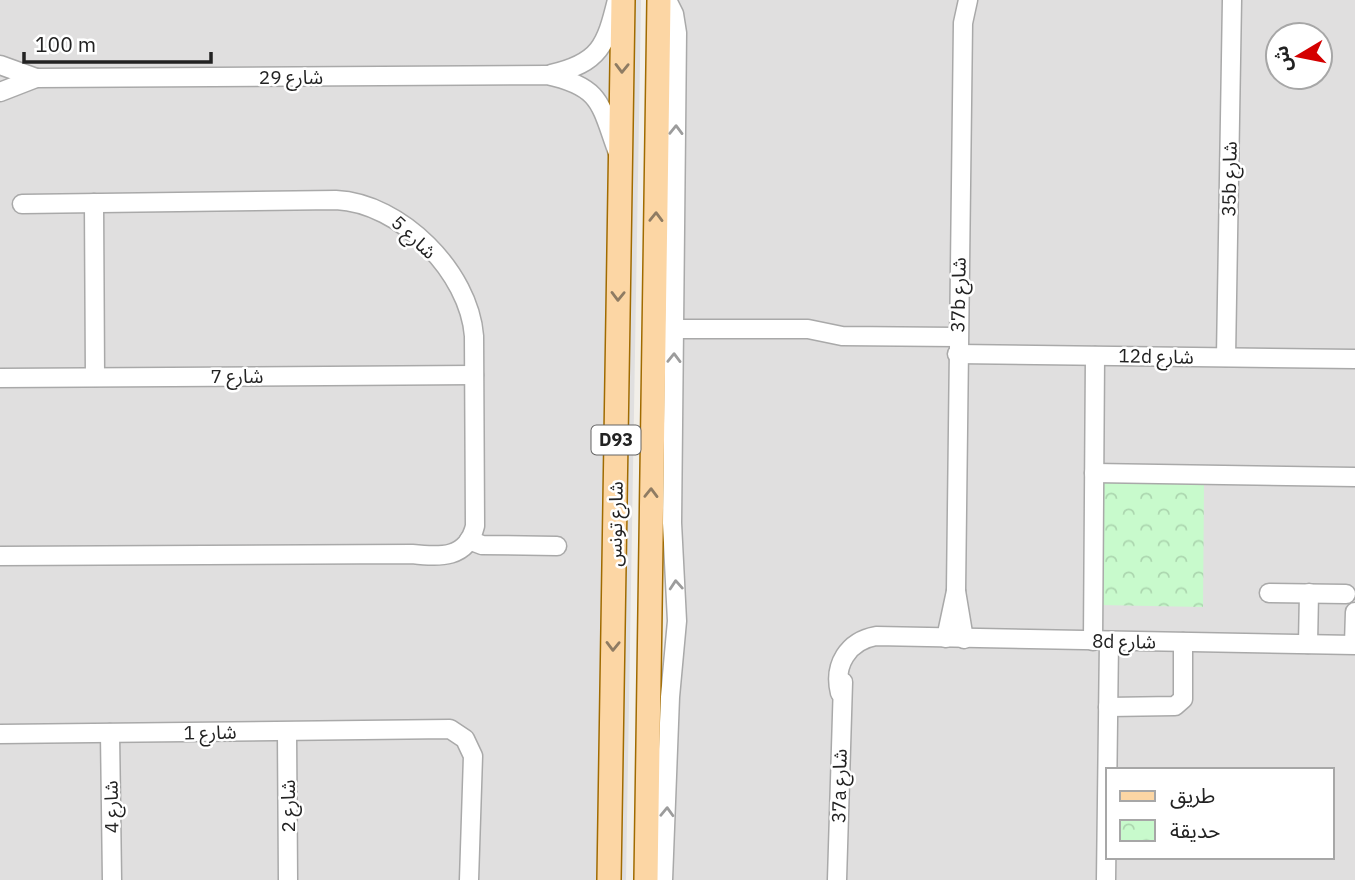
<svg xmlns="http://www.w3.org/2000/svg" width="1355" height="880" font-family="'IBM Plex Sans','Noto Sans Arabic',sans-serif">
	<defs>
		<pattern id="park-crowns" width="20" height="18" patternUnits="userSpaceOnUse" patternTransform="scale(1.75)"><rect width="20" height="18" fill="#c8facc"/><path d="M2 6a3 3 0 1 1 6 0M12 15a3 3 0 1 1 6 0" fill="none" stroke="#acd6af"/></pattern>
	</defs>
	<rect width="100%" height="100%" fill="#f2efe9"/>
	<g fill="#e0dfdf" fill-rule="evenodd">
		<path d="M 0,0 L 641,0 L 626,880 L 0,880 Z"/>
		<path d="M 671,0 L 1355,0 L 1355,880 L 670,880 ZM 1278,35 L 1320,35 L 1320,77 L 1278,77 ZM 1108,770 L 1332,770 L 1332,857 L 1108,857 Z"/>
	</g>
	<path fill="url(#park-crowns)" d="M 1100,482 L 1204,483 L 1203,607 L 1099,605 Z"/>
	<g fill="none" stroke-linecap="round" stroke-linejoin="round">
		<defs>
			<g id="minor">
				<path d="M 0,65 L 36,78"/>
				<path d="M 551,74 C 600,63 606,45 617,0"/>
				<path d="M 0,92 L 36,78 L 547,75 C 602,87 600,104 618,153"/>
				<path d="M 94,203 L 95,377"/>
				<path d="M 674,329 L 808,329 L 842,336 L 957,337"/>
				<path d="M 957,354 L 1355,359"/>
				<path d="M 1226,357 L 1232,0"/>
				<path d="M 0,378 L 474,375"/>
				<path d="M 1094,473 L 1355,477"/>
				<path d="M 469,540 L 482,545 L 557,546"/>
				<path d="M 0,556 L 412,554 C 440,557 467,559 475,526 L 474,336 C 469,272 401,203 336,200 L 22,204"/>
				<path d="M 956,591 L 964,639"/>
				<path d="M 1269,593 L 1346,594"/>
				<path d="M 946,638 L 956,591 L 963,23 L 968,0"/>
				<path d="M 1093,641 L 1095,356"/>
				<path d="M 1308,644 L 1309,593"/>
				<path d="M 1354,644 L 1355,612"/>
				<path d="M 840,693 C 833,665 848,641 876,636 L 1355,645"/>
				<path d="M 1108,707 L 1175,706 L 1183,699 L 1183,642"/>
				<path d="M 287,732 L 288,880"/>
				<path d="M 110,733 L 112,880"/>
				<path d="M 0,734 L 450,729 L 465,739 L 473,756 L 469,880"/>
				<path d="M 663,880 L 670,697 L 677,621 L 672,523 L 677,33 L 674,14 L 667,0"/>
				<path d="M 837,880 L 843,682"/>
				<path d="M 1106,880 L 1109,641"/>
			</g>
			<g id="major">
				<path d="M 609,880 L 623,0"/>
				<path d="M 646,880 L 659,0"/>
			</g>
		</defs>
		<use href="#minor" stroke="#a9a9a9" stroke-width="21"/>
		<use href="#major" stroke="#a06b00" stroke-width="26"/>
		<use href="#minor" stroke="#fff" stroke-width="18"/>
		<use href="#major" stroke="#fcd6a4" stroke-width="23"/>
	</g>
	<defs><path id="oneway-chevron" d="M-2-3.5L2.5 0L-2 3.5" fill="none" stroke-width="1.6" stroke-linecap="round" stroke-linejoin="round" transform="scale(1.75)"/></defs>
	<g stroke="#8f7c63">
		<use href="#oneway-chevron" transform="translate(622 68) rotate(91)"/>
		<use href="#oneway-chevron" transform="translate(656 217) rotate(-89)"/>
		<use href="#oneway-chevron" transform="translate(618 296) rotate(91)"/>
		<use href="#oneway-chevron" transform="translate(651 493) rotate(-89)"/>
		<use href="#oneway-chevron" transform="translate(613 646) rotate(91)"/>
	</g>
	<g stroke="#9c9c9c">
		<use href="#oneway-chevron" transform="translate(676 130) rotate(-89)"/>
		<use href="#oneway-chevron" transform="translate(674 358) rotate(-89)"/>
		<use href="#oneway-chevron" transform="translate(676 585) rotate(-94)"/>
		<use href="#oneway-chevron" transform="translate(667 812) rotate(-88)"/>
	</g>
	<g text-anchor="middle" stroke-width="5" stroke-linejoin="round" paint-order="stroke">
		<rect fill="#fff" stroke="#646464" stroke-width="2" x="591.5" y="425.5" width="49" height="29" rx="5"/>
		<g font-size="18" font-weight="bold" fill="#222">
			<text x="616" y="446">D93</text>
		</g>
		<g font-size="19" fill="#222" stroke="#fff">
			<text x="291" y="84">شارع 29</text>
			<text transform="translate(1229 179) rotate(-89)" y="7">35b شارع</text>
			<text transform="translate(414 237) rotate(43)" y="7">شارع 5</text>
			<text transform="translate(958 295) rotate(-89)" y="7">37b شارع</text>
			<text transform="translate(1156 356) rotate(1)" y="7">12d شارع</text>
			<text x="237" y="383">شارع 7</text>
			<text transform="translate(615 524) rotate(-89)" y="7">شارع تونس</text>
			<text transform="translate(1124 641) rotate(1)" y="7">8d شارع</text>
			<text transform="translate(210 732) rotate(-1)" y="7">شارع 1</text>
			<text transform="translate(839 786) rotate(-89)" y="7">37a شارع</text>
			<text transform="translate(288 806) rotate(-90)" y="7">شارع 2</text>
			<text transform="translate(111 807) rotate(-91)" y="7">شارع 4</text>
		</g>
	</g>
	<rect x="1106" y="768" width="228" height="91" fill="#ffffff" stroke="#a7a7a7" stroke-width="2"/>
	<rect x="1120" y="791" width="35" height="10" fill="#fcd6a4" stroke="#a7a7a7" stroke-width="2"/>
	<text x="1170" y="803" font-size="21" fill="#222222">طريق</text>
	<rect x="1120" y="820" width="35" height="21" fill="url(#park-crowns)" stroke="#a7a7a7" stroke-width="2"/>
	<text x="1170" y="838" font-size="21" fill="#222222">حديقة</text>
	<g transform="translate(1299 56) rotate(260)"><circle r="33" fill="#ffffff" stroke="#a7a7a7" stroke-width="2"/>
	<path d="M0-5L12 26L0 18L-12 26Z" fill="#d40000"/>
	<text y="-10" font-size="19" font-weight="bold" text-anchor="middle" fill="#222222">ش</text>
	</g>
	<path d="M24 52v10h187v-10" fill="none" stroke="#222222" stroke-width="3.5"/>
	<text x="35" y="52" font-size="21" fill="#222222" stroke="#ffffff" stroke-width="5" paint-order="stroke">100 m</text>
</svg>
